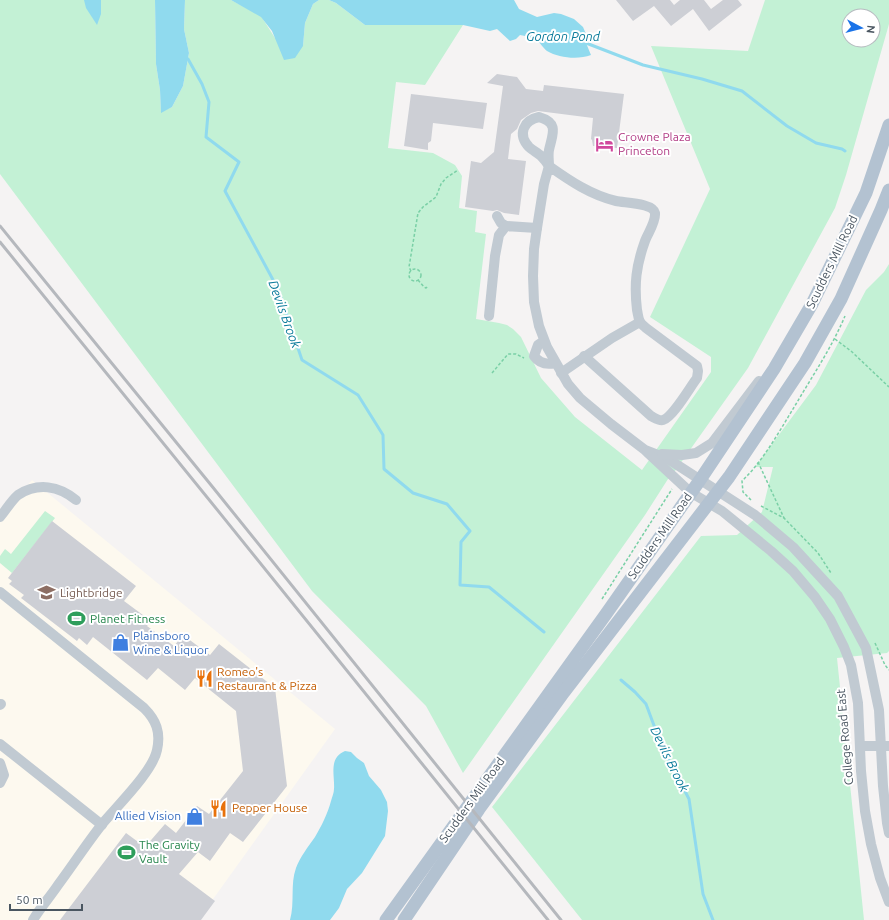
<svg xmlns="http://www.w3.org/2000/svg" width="889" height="920" font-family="Ubuntu,sans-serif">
	<rect width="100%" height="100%" fill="#f5f3f3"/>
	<path fill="#fdf9ef" d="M 32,480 L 335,729 L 198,920 L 0,920 L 0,516 Z"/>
	<g fill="#c3f1d5" fill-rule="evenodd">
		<path d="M 0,0 L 155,0 L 156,64 L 160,90 L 161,112 L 172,107 L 183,86 L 189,53 L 184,29 L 185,0 L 231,0 L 261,16 L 275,38 L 303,46 L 305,23 L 313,4 L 319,0 L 329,0 L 336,3 L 365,25 L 463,25 L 425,85 L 396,82 L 388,148 L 433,153 L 455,165 L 462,176 L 459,208 L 477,211 L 475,232 L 486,234 L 476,319 L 499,323 L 507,325 L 513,329 L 521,337 L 541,378 L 575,417 L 642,470 L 711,372 L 711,357 L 650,317 L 710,189 L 651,46 L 748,51 L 765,0 L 889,0 L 889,24 L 846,175 L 835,208 L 748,368 L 675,471 L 668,479 L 645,515 L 463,773 L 426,706 L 312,591 L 0,174 ZM 849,16 L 873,16 L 873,40 L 849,40 Z"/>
		<path d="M 889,264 L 889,651 L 887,653 L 837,658 L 864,920 L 582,920 L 492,807 L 701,536 L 737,535 L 762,512 L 773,467 L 755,467 L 816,385 L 866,290 L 884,272 Z"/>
		<path d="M 45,511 L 55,518 L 12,573 L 0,563 L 0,556 L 5,549 L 11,554 Z"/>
	</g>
	<g fill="#90daee">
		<path d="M 84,0 L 101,0 L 101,14 L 97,25 L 86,8 Z"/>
		<path d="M 155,0 L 185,0 L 184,29 L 189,53 L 183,86 L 172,107 L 161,113 L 160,90 L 156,64 Z"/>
		<path d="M 231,0 L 319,0 L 313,4 L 305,23 L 303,46 L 295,58 L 284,60 L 272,31 L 261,17 Z"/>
		<path d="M 329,0 L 514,0 L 519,9 L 537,17 L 554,13 L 561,14 L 574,19 L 583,27 L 586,34 L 586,43 L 591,55 C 578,60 559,58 547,51 C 543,48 540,42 536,40 C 531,37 525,36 520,35 L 516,39 L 510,41 L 497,29 L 490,31 L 463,25 L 365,25 L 336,3 Z"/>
		<path d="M 345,751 L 351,752 L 357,758 L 364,763 L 369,776 L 381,790 L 387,802 L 388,811 L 385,836 L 362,873 L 347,889 L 339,908 L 330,920 L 290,920 C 295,903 290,884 296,868 C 300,857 308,847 315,837 C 321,827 328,813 331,801 C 332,797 334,793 334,789 C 335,776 328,758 345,751 Z"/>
	</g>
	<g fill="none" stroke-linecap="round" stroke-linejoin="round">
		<g stroke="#90daee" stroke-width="3">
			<path d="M 586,43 L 643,65 L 702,79 L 742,91 L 787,126 L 816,143 L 842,149 L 845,151"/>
			<path d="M 188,59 L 202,84 L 209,102 L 206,137 L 239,162 L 225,191 L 278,289 L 302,360 L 358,395 L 383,435 L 384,469 L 413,493 L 447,504 L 470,531 L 461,542 L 460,585 L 489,587 L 544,632"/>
			<path d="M 621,680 L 635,692 L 646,704 L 662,747 L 689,799 L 703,894 L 713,920"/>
		</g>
	</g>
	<g fill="#cdcfd5">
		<path d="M 616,0 L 670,0 L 674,5 L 680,0 L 704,0 L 711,9 L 723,0 L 738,0 L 742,5 L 709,31 L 693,9 L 671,26 L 654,6 L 633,21 Z"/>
		<path d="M 497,74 L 517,77 L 526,89 L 543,91 L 544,85 L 624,94 L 617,148 L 593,146 L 592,140 L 591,139 L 593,118 L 538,111 L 531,113 L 521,120 L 517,129 L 511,134 L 508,159 L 526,161 L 519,215 L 504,213 L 497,210 L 493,211 L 465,207 L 471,161 L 481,163 L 494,152 L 503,86 L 487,83 Z"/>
		<path d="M 411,94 L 487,103 L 483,129 L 433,123 L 431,141 L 428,143 L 428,150 L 404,146 Z"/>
		<path d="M 52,521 L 136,586 L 124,601 L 151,621 L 147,626 L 174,646 L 183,635 L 210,655 L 219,644 L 275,688 L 287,786 L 243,842 L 230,833 L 210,861 L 198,852 L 179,874 L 215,901 L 201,920 L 60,920 L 126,833 L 145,847 L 165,824 L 176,833 L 197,806 L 209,814 L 243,771 L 236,711 L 195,678 L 185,690 L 158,668 L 147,680 L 93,637 L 87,645 L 79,638 L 77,641 L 21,598 L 24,595 L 9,584 L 12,581 L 8,578 Z"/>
	</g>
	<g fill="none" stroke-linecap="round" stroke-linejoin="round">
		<g stroke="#7ad0a6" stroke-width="1.5" stroke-dasharray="3 2" stroke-linecap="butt">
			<circle cx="415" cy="275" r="6"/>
			<path d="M 411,271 L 409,267 L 418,213 L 423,207 L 436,197 L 441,184 L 446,178 L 458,170"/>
			<path d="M 418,280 L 424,287 L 426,288 L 428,286"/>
			<path d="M 835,339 L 851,351 L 889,387"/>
			<path d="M 492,373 L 508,354 L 516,354 L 524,358"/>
			<path d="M 758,462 L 784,518"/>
			<path d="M 751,500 L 743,492 L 742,481 C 764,460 780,430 796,404 C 813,375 832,347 845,316"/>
			<path d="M 761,506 L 784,518 L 818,553 L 831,573"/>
			<path d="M 602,599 L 672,489"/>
			<path d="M 875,643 L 885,665 L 889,670"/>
		</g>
		<g stroke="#c1cad2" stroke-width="10">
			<path d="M 539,117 C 560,123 552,135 549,150 C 548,155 549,161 549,166 C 547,163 544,159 541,156 C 538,153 532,150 529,147 C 517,134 524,120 539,117 Z"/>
			<path d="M 497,216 L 501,223 L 506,226"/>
			<path d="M 489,316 L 495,256 L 499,235 L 506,226 L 537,228"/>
			<path d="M 544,341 L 538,345 L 534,356 C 539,363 546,365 555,363"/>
			<path d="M 584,356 L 651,416 C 655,418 659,421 663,420 C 673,417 690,387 697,378 L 698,371 L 697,366 L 646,328 C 644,326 641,324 640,322 C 638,318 638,314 637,310 C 634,284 636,266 645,241 C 648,233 656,222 655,213 C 653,203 625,203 616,201 C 591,195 570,181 549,166 L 544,184 L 537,228 L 534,249 L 533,276 L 534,302 L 539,326 L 547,347 L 568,384 L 580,398 L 611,424 L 645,450 L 668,459 L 755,515 L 793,547 L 838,596 L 866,648 L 879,710 L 883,786 L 887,823 L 889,833"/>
			<path d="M 561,373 L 612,338 L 640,322"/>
			<path d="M 647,452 L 690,492 L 722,511 L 771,551 L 793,571 L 815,597 L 830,619 L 844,647 L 851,665 L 858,703 L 861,771 L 865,811 L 871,844 L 880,878 L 889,902"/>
			<path d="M 662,454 L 682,455 L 696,453 L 712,443 L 759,381"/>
			<path d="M 0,517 C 6,510 11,501 18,495 C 38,482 59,486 76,500"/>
			<path d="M 0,592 L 144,708 C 156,720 161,732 157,750 C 153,771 118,805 103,823 C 87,843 73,865 58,885 C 50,897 40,908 33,920"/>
			<path d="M 0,705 L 1,704"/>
			<path d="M 0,744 L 102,825"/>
			<path d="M 860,746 L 889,746"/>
			<path d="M 0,763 L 4,775 L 0,783"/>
		</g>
		<g stroke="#b3c2d1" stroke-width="13">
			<path d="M 386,920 L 606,614 L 700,480 L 774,369 L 812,304 L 866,193 L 889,125"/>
			<path d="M 404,920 L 479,809 L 564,692 L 729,477 L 805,363 L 841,299 L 881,210 L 889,190"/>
		</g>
		<g stroke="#b5b8bd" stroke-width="3">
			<path d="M 0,226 L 211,485 L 561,920"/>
			<path d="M 0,242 C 184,467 365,694 548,920"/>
		</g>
	</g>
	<defs>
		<symbol id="hotel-bare" viewBox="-9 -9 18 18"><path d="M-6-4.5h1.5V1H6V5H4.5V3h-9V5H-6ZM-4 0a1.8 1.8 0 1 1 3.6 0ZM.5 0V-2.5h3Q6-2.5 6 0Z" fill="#d1479c" stroke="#fff" stroke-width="2.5" paint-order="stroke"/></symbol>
		<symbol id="school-bare" viewBox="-9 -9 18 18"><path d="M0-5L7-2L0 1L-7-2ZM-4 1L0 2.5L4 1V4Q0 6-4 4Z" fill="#8d6e63" stroke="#fff" stroke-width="2.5" paint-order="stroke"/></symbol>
		<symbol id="stadium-bare" viewBox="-9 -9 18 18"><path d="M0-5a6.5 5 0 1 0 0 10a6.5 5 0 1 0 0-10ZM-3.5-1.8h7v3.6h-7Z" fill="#2e9e5b" stroke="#fff" stroke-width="2.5" paint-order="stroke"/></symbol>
		<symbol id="shop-bare" viewBox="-9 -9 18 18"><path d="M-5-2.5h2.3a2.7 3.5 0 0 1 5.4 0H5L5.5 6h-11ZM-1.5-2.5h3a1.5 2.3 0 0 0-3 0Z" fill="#3f7fe0" stroke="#fff" stroke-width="2.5" paint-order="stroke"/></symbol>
		<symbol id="restaurant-bare" viewBox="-9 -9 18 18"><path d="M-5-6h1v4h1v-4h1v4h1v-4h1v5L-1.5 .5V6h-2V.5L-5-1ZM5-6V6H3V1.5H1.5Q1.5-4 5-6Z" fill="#e8710a" stroke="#fff" stroke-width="2.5" paint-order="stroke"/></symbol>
	</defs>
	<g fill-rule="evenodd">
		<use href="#hotel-bare" x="592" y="132" width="25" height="25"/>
		<use href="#school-bare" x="34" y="580" width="25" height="25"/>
		<use href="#stadium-bare" x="64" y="606" width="25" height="25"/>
		<use href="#shop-bare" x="108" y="630" width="25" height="25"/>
		<use href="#restaurant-bare" x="192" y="666" width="25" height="25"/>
		<use href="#restaurant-bare" x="206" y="796" width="25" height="25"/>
		<use href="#shop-bare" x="182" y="804" width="25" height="25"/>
		<use href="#stadium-bare" x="114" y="840" width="25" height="25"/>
	</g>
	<g text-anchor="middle" stroke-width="4" stroke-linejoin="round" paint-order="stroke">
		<g font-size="12" fill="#b23c85" stroke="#fff" text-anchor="start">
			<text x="618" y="141">Crowne Plaza<tspan x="618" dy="14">Princeton</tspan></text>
		</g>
		<g font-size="12" fill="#4a5661" stroke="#fff">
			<text transform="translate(832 262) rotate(-64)" y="4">Scudders Mill Road</text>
			<text transform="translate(660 536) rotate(-55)" y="4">Scudders Mill Road</text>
			<text transform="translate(845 737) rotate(-95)" y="4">College Road East</text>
			<text transform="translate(472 800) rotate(-54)" y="4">Scudders Mill Road</text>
		</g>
		<g font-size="12" fill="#785e54" stroke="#fff" text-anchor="start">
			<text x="60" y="597">Lightbridge</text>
		</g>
		<g font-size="12" fill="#27864d" stroke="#fff" text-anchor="start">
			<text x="90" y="623">Planet Fitness</text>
			<text x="139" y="849">The Gravity<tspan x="139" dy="14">Vault</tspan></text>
		</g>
		<g font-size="12" fill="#366cbe" stroke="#fff" text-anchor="start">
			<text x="133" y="640">Plainsboro<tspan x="133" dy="14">Wine &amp; Liquor</tspan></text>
			<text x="181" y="820" text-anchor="end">Allied Vision</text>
		</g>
		<g font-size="12" fill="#c56008" stroke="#fff" text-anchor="start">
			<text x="217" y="676">Romeo's<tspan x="217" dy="14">Restaurant &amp; Pizza</tspan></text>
			<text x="232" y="812">Pepper House</text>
		</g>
		<g font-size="13" font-style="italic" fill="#0c7c9b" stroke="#fff">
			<text x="563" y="41">Gordon Pond</text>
			<text transform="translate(285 314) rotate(70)" y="5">Devils Brook</text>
			<text transform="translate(670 759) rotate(64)" y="5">Devils Brook</text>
		</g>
	</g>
	<g transform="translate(861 28) rotate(97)"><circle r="19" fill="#ffffff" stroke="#b7bbc0"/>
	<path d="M0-3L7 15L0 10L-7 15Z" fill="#1a73e8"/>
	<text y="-6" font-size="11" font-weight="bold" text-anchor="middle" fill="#4a5661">N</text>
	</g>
	<path d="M10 904v6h72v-6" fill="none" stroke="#4a5661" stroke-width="2"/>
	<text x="16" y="904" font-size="12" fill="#4a5661" stroke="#ffffff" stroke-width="3" paint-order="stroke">50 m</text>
</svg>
